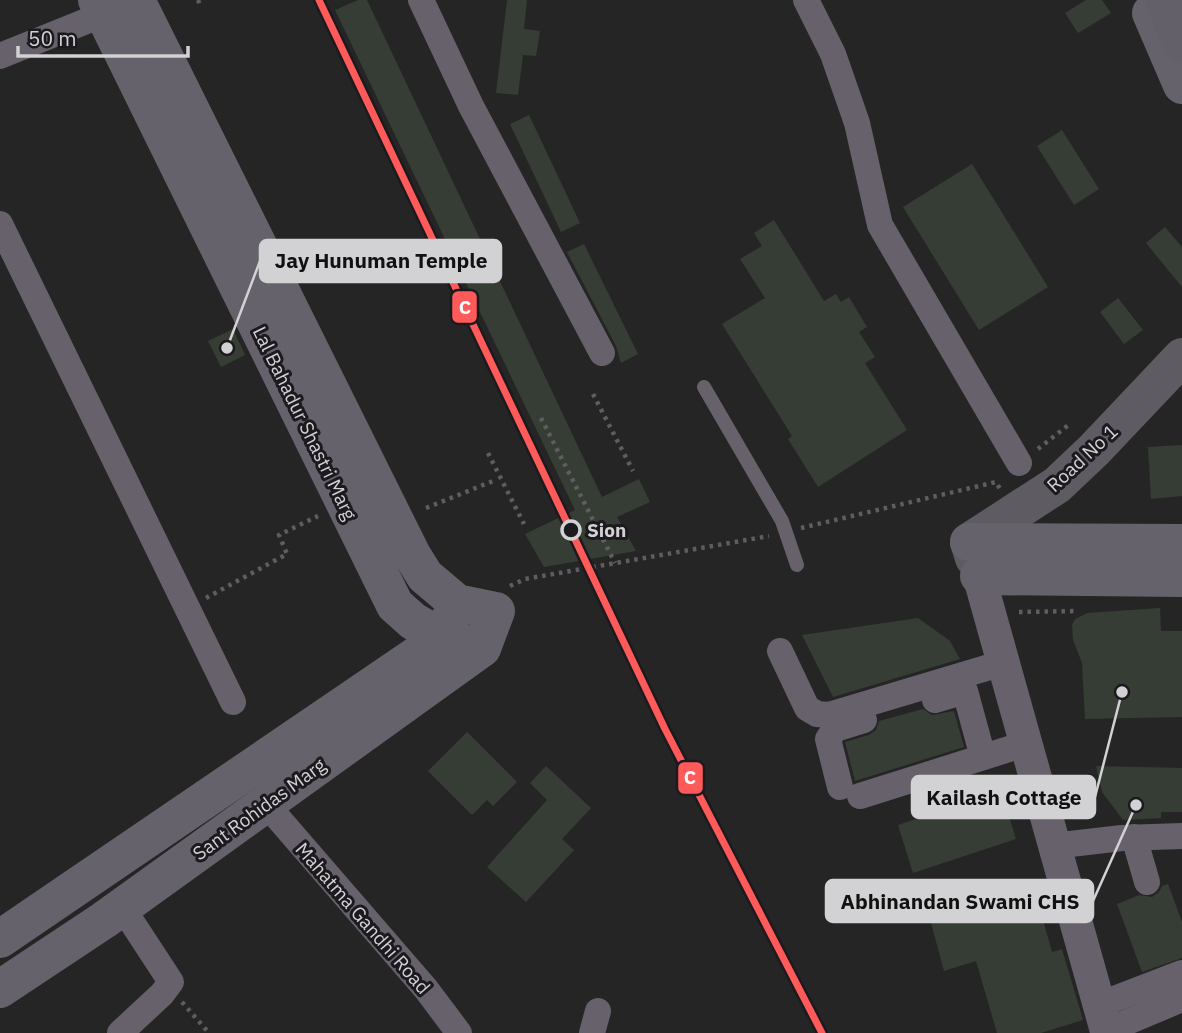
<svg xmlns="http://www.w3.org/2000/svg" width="1182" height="1033" font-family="'IBM Plex Sans',sans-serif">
	<rect width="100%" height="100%" fill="#252526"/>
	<g fill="#363d35">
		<path d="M 358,0 L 367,0 L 602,497 L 639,479 L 650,502 L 617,517 L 636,551 L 544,567 L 525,534 L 575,510 L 335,10 Z"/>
		<path d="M 507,0 L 527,0 L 524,29 L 540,31 L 536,56 L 523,55 L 518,95 L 496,93 Z"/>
		<path d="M 1086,0 L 1102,0 L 1111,13 L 1078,33 L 1065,13 Z"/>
		<path d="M 529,115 L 580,223 L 561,232 L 510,124 Z"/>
		<path d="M 1062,130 L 1099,189 L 1074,205 L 1037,146 Z"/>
		<path d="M 972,164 L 1048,287 L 979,330 L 903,207 Z"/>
		<path d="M 774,220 L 824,301 L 836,294 L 841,302 L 849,297 L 867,327 L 859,332 L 875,357 L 865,363 L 907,430 L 818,487 L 788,439 L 792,436 L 722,324 L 765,298 L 740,259 L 762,246 L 754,233 Z"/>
		<path d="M 1165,227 L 1182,247 L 1182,287 L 1146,243 Z"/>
		<path d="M 584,244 L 638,354 L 621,363 L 616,346 L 567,252 Z"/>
		<path d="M 1118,298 L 1143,330 L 1124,344 L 1100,312 Z"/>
		<path d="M 233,329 L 245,355 L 221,367 L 208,341 Z"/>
		<path d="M 1182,445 L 1182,496 L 1151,499 L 1148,447 Z"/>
		<path d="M 1160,608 L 1161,631 L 1182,631 L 1182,717 L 1085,719 L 1082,663 L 1073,640 L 1072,625 L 1075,619 L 1087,613 Z"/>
		<path d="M 918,618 L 950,641 L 960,659 L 833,697 L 802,635 Z"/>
		<path d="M 923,709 L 932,715 L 954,711 L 964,747 L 855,781 L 845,742 L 869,735 L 876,730 L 879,721 Z"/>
		<path d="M 467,732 L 517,782 L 493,806 L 487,800 L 472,815 L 428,771 Z"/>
		<path d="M 546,766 L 591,808 L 562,839 L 574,850 L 526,902 L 487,867 L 547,800 L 530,783 Z"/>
		<path d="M 1096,766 L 1182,768 L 1182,812 L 1161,812 L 1161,818 L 1123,820 L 1102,792 Z"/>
		<path d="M 1001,791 L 1016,839 L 913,873 L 898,825 Z"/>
		<path d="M 1168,884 L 1182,922 L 1182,958 L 1142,972 L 1117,904 L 1139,895 L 1152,897 L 1159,892 L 1162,886 Z"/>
		<path d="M 1035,892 L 1052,952 L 1062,949 L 1083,1020 L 1041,1033 L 997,1033 L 976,961 L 944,971 L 931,923 Z"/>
	</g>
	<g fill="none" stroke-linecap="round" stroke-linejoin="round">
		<g stroke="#5f5c62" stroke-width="4.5" stroke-dasharray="3.5 5" stroke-linecap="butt">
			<path d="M 198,0 L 200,5"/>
			<path d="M 593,394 L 633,471"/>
			<path d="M 541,418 L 615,563"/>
			<path d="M 1038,449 L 1071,423"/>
			<path d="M 488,453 L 524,524"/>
			<path d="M 426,508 L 493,481"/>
			<path d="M 801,528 L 996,482 L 1000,489"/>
			<path d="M 510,586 L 525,579 L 769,536"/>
			<path d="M 206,598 L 287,554 L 279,535 L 318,516"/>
			<path d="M 1019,612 L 1078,611"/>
			<path d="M 182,1002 L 209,1033"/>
		</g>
		<path stroke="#66616a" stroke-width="14" d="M 704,387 L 782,521 L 797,565"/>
		<g stroke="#66616a" stroke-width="26">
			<path d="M 421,0 L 471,106 L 602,353"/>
			<path d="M 806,0 L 833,54 L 857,123 L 880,225 L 1019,463"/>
			<path d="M 0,56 L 104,14"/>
			<path d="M 0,224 L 233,702"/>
			<path d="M 780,651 L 807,708 L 817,714 L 829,715 L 1003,663"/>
			<path d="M 935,700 L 965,691 L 983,757"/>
			<path d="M 840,787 L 828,739 L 835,729 L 864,720"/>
			<path d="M 860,796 L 1025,744"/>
			<path d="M 266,804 L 426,989 L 459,1033"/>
			<path d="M 1134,837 L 1147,882"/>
			<path d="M 1053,846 L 1122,838 L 1182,836"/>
			<path d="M 1099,1005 L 1182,973"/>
			<path d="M 1106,1031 L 1182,999"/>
			<path d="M 120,1033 L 162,994 L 171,982 L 122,907"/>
			<path d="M 592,1033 L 598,1011"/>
		</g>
		<path stroke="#66616a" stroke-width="33" d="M 979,576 L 1107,1033"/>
		<path stroke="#5e5b62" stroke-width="38" d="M 974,558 L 969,542 L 1057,485 L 1094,450 L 1182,357"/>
		<g stroke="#66626b" stroke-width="38">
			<path d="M 97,0 L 395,605 L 413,621 L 442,638 L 482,648"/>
			<path d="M 1151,13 L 1182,85"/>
			<path d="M 969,542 L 1182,543"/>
			<path d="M 979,576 L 1182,578"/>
			<path d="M 0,939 L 442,638 L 451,617"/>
			<path d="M 0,989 L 104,920 L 482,648 L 496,611 L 457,603 L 425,576 L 412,555 L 136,0"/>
		</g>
		<path stroke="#646069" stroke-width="38" d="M 1164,0 L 1182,44"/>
		<defs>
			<path id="rail-1" d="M 319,0 L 665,729 L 822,1033"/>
		</defs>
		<use href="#rail-1" stroke="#1c1a1e" stroke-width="12"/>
		<use href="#rail-1" stroke="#ff5a5a" stroke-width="7"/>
	</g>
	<circle fill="#1c1a1e" stroke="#d2d1d3" stroke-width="3.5" cx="571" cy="530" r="9"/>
	<g text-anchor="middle" stroke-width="6" stroke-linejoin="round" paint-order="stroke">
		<g font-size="19" fill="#d2d1d3" stroke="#1c1a1e">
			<text transform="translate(305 423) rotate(64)" y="7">Lal Bahadur Shastri Marg</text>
			<text transform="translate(1082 458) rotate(-43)" y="7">Road No 1</text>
			<text transform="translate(259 809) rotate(-36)" y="7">Sant Rohidas Marg</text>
			<text transform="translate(363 918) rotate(49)" y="7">Mahatma Gandhi Road</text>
		</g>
		<g font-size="19" font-weight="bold" fill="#d2d1d3" stroke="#1c1a1e" text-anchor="start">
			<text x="587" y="537">Sion</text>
		</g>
	</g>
	<path fill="none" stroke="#d2d1d3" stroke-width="2.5" d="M227 348L260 261M1122 692L1095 797M1136 805L1093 901"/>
	<g fill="#d2d1d3" stroke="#1c1a1e" stroke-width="2.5">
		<circle cx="227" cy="348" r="7"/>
		<circle cx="1122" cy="692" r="7"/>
		<circle cx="1136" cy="805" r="7"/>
	</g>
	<g fill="#d2d1d3" stroke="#d2d1d3" stroke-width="2.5">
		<rect x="260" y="240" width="241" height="42" rx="7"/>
		<rect x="912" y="776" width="183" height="42" rx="7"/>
		<rect x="826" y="880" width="267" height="42" rx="7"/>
	</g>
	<g font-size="21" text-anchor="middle" font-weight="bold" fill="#111">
		<text x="381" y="268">Jay Hunuman Temple</text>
		<text x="1004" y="805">Kailash Cottage</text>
		<text x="960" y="909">Abhinandan Swami CHS</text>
	</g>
	<g stroke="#1c1a1e" stroke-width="2.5">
		<rect x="451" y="290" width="27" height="34" rx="7" fill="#ff5a5a"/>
		<rect x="677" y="761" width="27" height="34" rx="7" fill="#ff5a5a"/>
	</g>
	<g font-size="19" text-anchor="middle" font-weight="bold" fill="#fff">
		<text x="465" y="314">C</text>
		<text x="690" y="784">C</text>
	</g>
	<path d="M18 46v10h170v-10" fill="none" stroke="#d2d1d3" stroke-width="3.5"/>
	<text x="28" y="46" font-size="21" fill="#d2d1d3" stroke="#1c1a1e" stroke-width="5" paint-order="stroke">50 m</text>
</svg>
